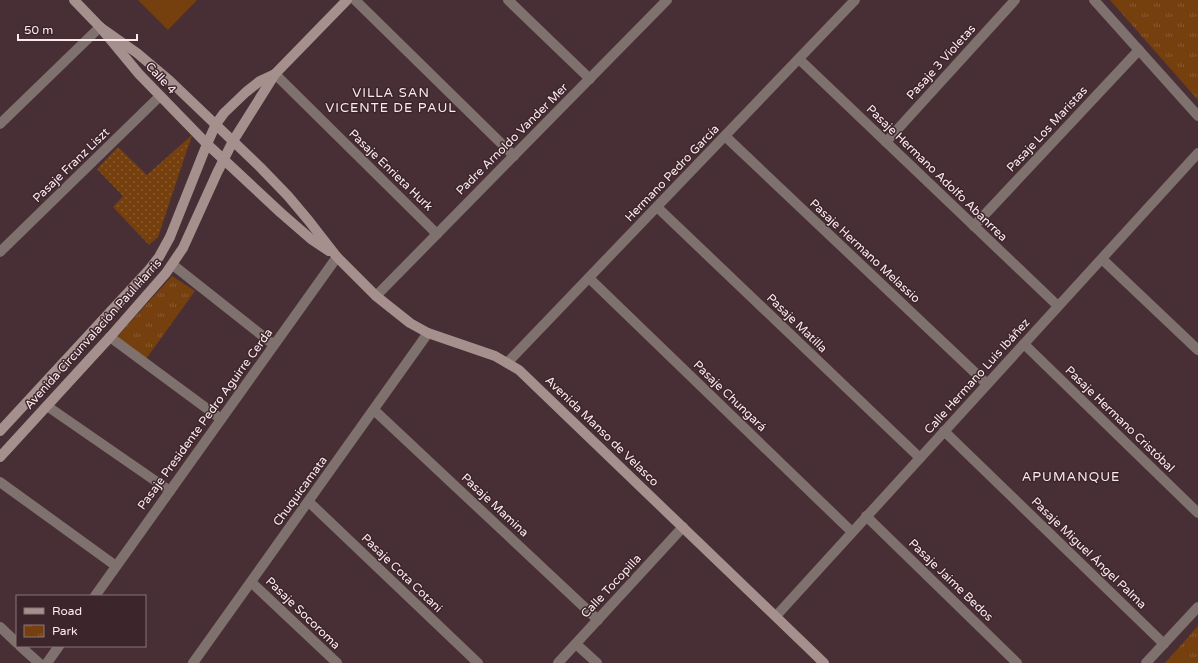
<svg xmlns="http://www.w3.org/2000/svg" width="1198" height="663" font-family="'Varela Round',sans-serif">
	<defs>
		<pattern id="grass-dots" width="8" height="8" patternUnits="userSpaceOnUse"><rect width="8" height="8" fill="#753f0e"/><path d="M2 2h.1M6 6h.1" fill="none" stroke="#8a5b31" stroke-width="1.8" stroke-linecap="round"/></pattern>
		<pattern id="park-tufts" width="24" height="20" patternUnits="userSpaceOnUse"><rect width="24" height="20" fill="#753f0e"/><path d="M3 7l-1-3M5 7V3M7 7l1-3M15 17l-1-3M17 17v-4M19 17l1-3" fill="none" stroke="#8a5b31"/></pattern>
	</defs>
	<rect width="100%" height="100%" fill="#482f36"/>
	<path fill="url(#grass-dots)" d="M 192,135 L 158,237 L 149,245 L 113,207 L 123,196 L 97,169 L 118,147 L 147,175 Z"/>
	<g fill="url(#park-tufts)">
		<path d="M 1110,0 L 1198,0 L 1198,100 Z"/>
		<path d="M 172,276 L 195,291 L 146,359 L 116,338 Z"/>
		<path d="M 1198,626 L 1198,663 L 1165,663 Z"/>
	</g>
	<path fill="#753f0e" d="M 138,0 L 197,0 L 168,30 Z"/>
	<g fill="none" stroke-linecap="round" stroke-linejoin="round">
		<g stroke="#7e716e" stroke-width="10">
			<path d="M 355,0 L 514,156"/>
			<path d="M 508,0 L 590,79"/>
			<path d="M 1094,0 L 1198,116"/>
			<path d="M 799,59 L 1058,306"/>
			<path d="M 275,74 L 437,234"/>
			<path d="M 0,124 L 100,27"/>
			<path d="M 725,136 L 987,384"/>
			<path d="M 886,142 L 1015,0"/>
			<path d="M 657,207 L 920,458"/>
			<path d="M 974,226 L 1139,50"/>
			<path d="M 0,252 L 160,96"/>
			<path d="M 1102,259 L 1198,350"/>
			<path d="M 173,265 L 274,345"/>
			<path d="M 589,278 L 852,532"/>
			<path d="M 376,296 L 667,0"/>
			<path d="M 110,337 L 221,419"/>
			<path d="M 1024,344 L 1198,513"/>
			<path d="M 507,363 L 855,0"/>
			<path d="M 47,406 L 170,491"/>
			<path d="M 374,410 L 598,620"/>
			<path d="M 944,431 L 1164,644"/>
			<path d="M 0,482 L 116,566"/>
			<path d="M 309,502 L 478,663"/>
			<path d="M 866,516 L 1017,663"/>
			<path d="M 251,582 L 337,663"/>
			<path d="M 95,596 L 337,257"/>
			<path d="M 776,616 L 1198,153"/>
			<path d="M 0,627 L 17,643"/>
			<path d="M 576,644 L 597,663"/>
			<path d="M 20,646 L 39,663"/>
			<path d="M 47,663 L 59,646"/>
			<path d="M 193,663 L 428,333"/>
			<path d="M 558,663 L 683,527"/>
			<path d="M 1146,663 L 1198,607"/>
		</g>
		<g stroke="#a5908d" stroke-width="10">
			<path d="M 74,0 L 100,27 L 139,74 L 207,144 L 281,213 L 311,239 L 329,251"/>
			<path d="M 100,27 L 137,53 L 169,80 L 260,167 L 288,196 L 309,221 L 337,257 L 376,296 L 410,323 L 428,333 L 495,356 L 519,370 L 824,663"/>
			<path d="M 0,431 L 148,271 L 159,257 L 170,237 L 207,144 L 216,124 L 224,113 L 246,92 L 260,81 L 275,74"/>
			<path d="M 0,457 L 110,337 L 166,273 L 183,248 L 217,173 L 233,141 L 275,74 L 347,0"/>
		</g>
	</g>
	<g text-anchor="middle" stroke-width="3" stroke-linejoin="round" paint-order="stroke">
		<g font-size="12" fill="#fbebee" stroke="#3d252c">
			<text transform="translate(941 62) rotate(-48)" y="4">Pasaje 3 Violetas</text>
			<text transform="translate(161 78) rotate(47)" y="4">Calle 4</text>
			<text transform="translate(1047 129) rotate(-47)" y="4">Pasaje Los Maristas</text>
			<text transform="translate(512 139) rotate(-45)" y="4">Padre Arnoldo Vander Mer</text>
			<text transform="translate(71 165) rotate(-44)" y="4">Pasaje Franz Liszt</text>
			<text transform="translate(391 170) rotate(44)" y="4">Pasaje Enrieta Hurk</text>
			<text transform="translate(672 173) rotate(-46)" y="4">Hermano Pedro García</text>
			<text transform="translate(937 173) rotate(44)" y="4">Pasaje Hermano Adolfo Abanrrea</text>
			<text transform="translate(865 251) rotate(43)" y="4">Pasaje Hermano Melassio</text>
			<text transform="translate(797 323) rotate(44)" y="4">Pasaje Matilla</text>
			<text transform="translate(93 334) rotate(-48)" y="4">Avenida Circunvalación Paul Harris</text>
			<text transform="translate(977 376) rotate(-48)" y="4">Calle Hermano Luis Ibáñez</text>
			<text transform="translate(730 396) rotate(44)" y="4">Pasaje Chungará</text>
			<text transform="translate(205 419) rotate(-54)" y="4">Pasaje Presidente Pedro Aguirre Cerda</text>
			<text transform="translate(1120 419) rotate(44)" y="4">Pasaje Hermano Cristóbal</text>
			<text transform="translate(602 431) rotate(44)" y="4">Avenida Manso de Velasco</text>
			<text transform="translate(300 491) rotate(-54)" y="4">Chuquicamata</text>
			<text transform="translate(495 505) rotate(43)" y="4">Pasaje Mamina</text>
			<text transform="translate(1089 553) rotate(44)" y="4">Pasaje Miguel Ángel Palma</text>
			<text transform="translate(402 573) rotate(44)" y="4">Pasaje Cota Cotani</text>
			<text transform="translate(951 580) rotate(44)" y="4">Pasaje Jaime Bedos</text>
			<text transform="translate(611 586) rotate(-47)" y="4">Calle Tocopilla</text>
			<text transform="translate(303 613) rotate(44)" y="4">Pasaje Socoroma</text>
		</g>
		<g font-size="13" letter-spacing="1" fill="#fbebee" stroke="#3d252c">
			<text x="391" y="97">VILLA SAN<tspan x="391" dy="15">VICENTE DE PAUL</tspan></text>
			<text x="1071" y="481">APUMANQUE</text>
		</g>
	</g>
	<rect x="16" y="595" width="130" height="52" fill="#3d252c" stroke="#89747a"/>
	<rect x="24" y="608" width="20" height="6" fill="#a5908d" stroke="#89747a"/>
	<text x="52" y="615" font-size="12" fill="#fbebee">Road</text>
	<rect x="24" y="625" width="20" height="12" fill="url(#park-tufts)" stroke="#89747a"/>
	<text x="52" y="635" font-size="12" fill="#fbebee">Park</text>
	<path d="M18 34v6h119v-6" fill="none" stroke="#fbebee" stroke-width="2"/>
	<text x="24" y="34" font-size="12" fill="#fbebee" stroke="#3d252c" stroke-width="3" paint-order="stroke">50 m</text>
</svg>
